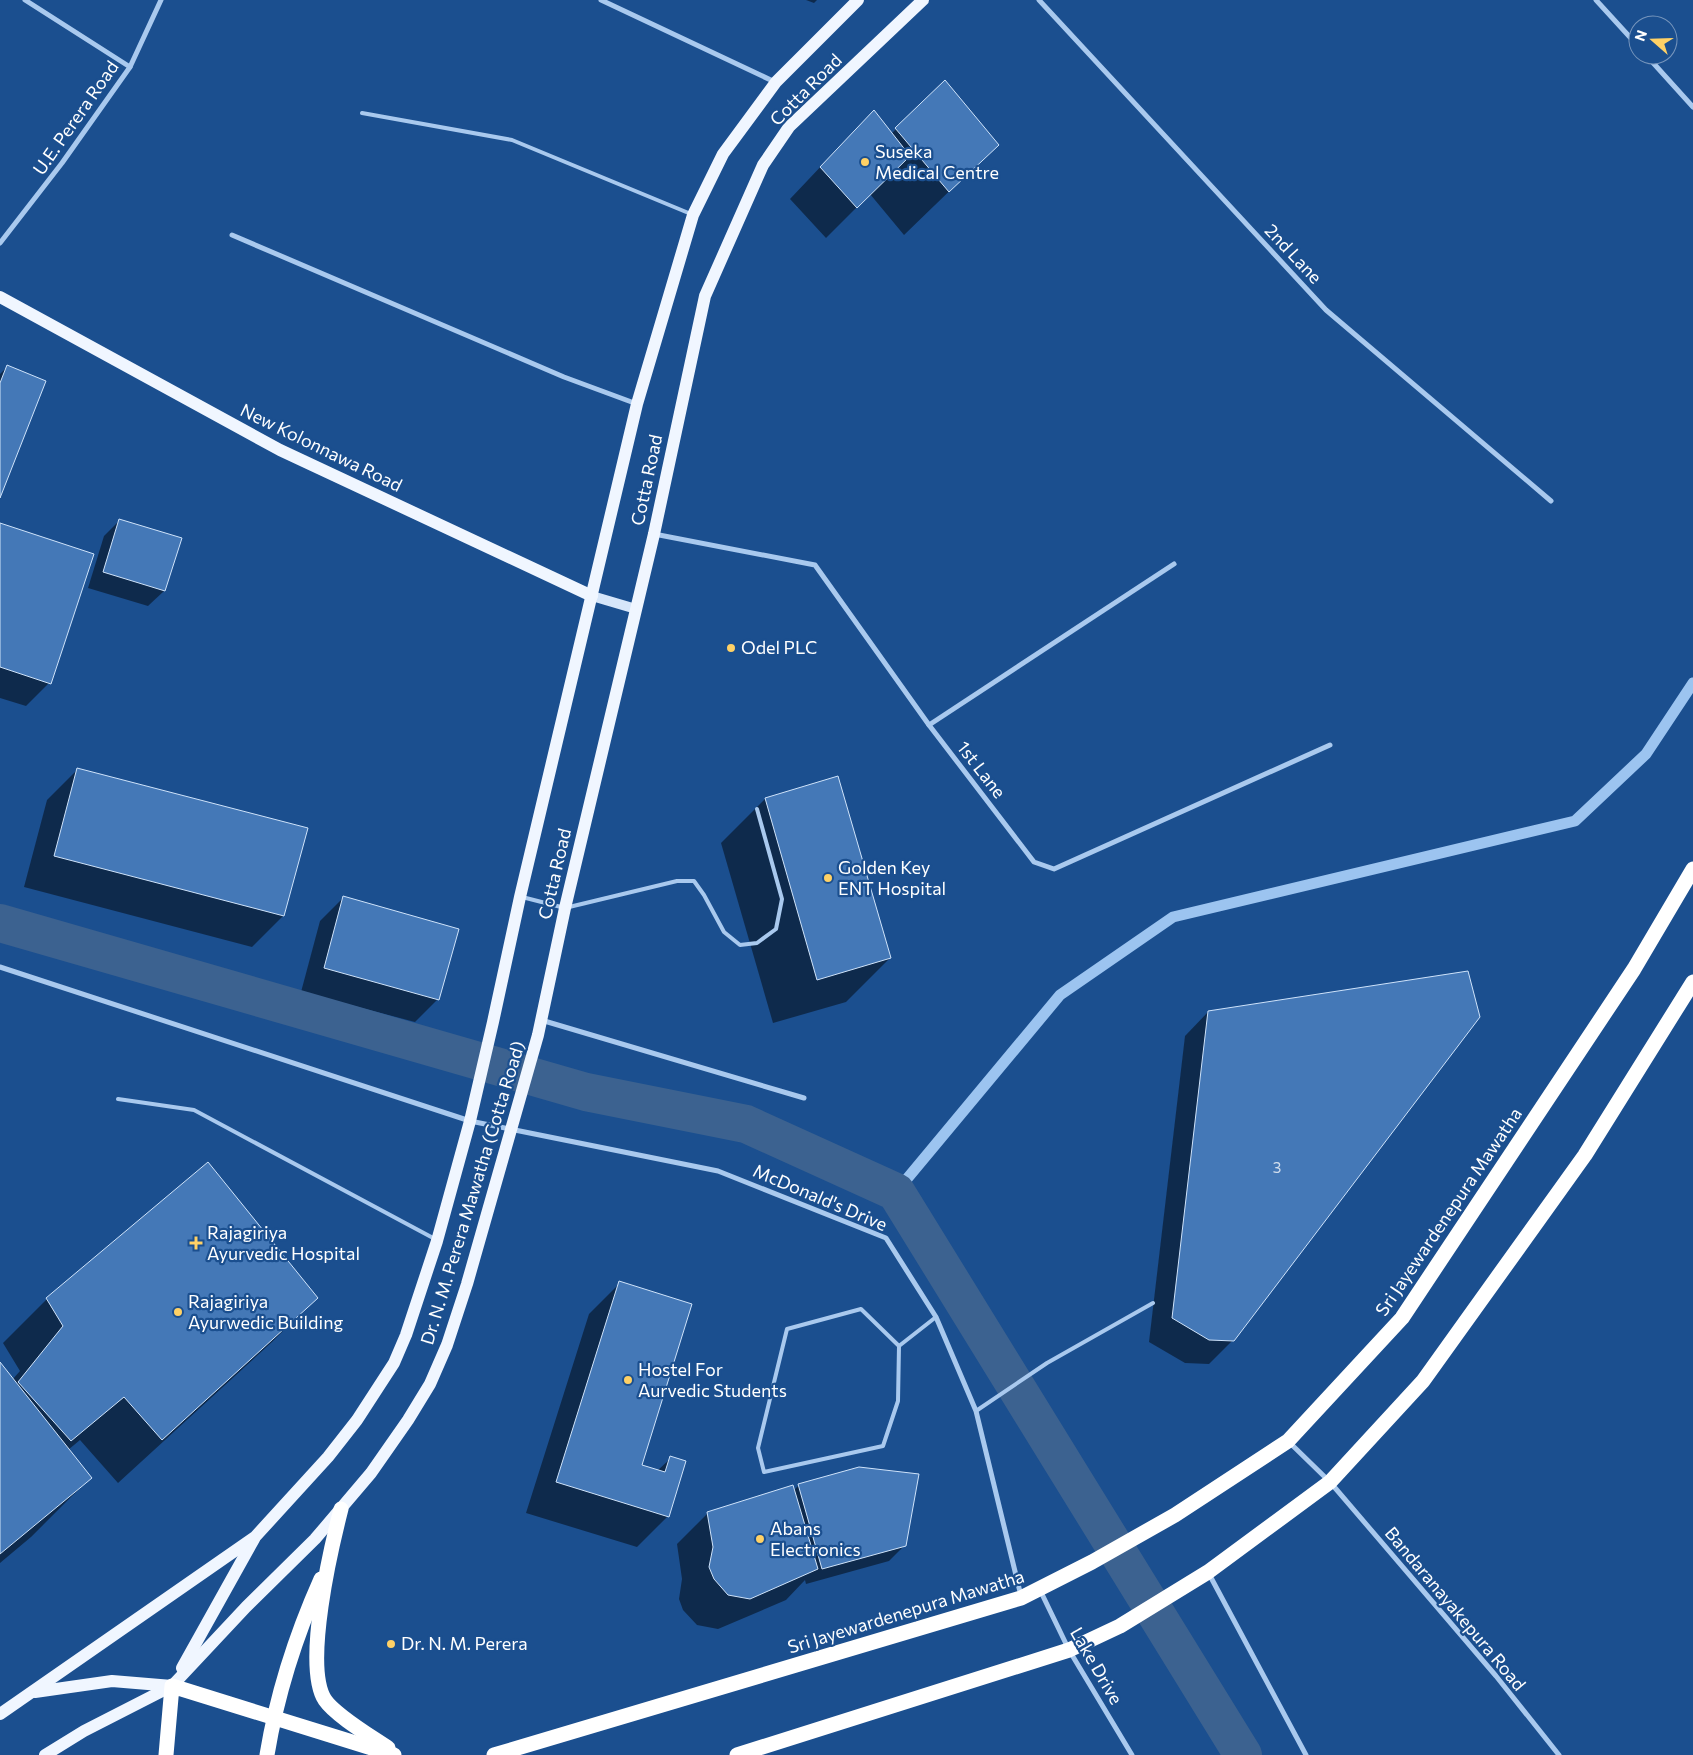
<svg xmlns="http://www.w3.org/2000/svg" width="1693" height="1755" font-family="Commissioner,sans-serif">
	<rect width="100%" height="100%" fill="#1b4f8f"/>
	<g fill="#0007">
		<path d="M 806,0 L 817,0 L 814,3 Z"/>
		<path d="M 945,82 L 997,145 L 904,235 L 870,194 L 826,238 L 790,199 L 843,143 L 891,134 Z"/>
		<path d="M 7,367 L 0,494 L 0,374 Z"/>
		<path d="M 120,520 L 180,539 L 164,591 L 148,606 L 88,588 L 104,536 Z"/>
		<path d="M 0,524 L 49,683 L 26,706 L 0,698 Z"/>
		<path d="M 78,769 L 283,916 L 252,947 L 24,887 L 47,800 Z"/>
		<path d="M 765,799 L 890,958 L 846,1002 L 773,1023 L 721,843 Z"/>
		<path d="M 343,898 L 438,999 L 415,1022 L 301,992 L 320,921 Z"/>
		<path d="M 1208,1012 L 1233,1340 L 1209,1364 L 1185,1363 L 1149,1342 L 1185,1036 Z"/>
		<path d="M 207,1163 L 316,1298 L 272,1342 L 118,1483 L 80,1440 L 68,1450 L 90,1478 L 31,1537 L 0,1563 L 0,1364 L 12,1380 L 20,1371 L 3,1343 L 47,1299 Z"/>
		<path d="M 620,1283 L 640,1466 L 657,1471 L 671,1458 L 668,1516 L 637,1547 L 526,1513 L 589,1314 Z"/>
		<path d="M 799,1485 L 905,1545 L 889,1561 L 806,1584 L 805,1580 L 786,1600 L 718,1629 L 697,1625 L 683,1610 L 679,1599 L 682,1579 L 677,1544 L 708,1513 L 793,1491 Z"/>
	</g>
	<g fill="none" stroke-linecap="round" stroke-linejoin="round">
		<path stroke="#9cc4f0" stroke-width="11" d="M 896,1192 L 1060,995 L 1173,917 L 1575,821 L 1646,754 L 1693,683"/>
		<path stroke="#3c6290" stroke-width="38" d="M 0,923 L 586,1092 L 746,1124 L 896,1192 L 1243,1755"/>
	</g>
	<g fill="#4478b7" stroke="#cfe3fa">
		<path d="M 945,80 L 999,145 L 949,192 L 895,128 Z"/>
		<path d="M 874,110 L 910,156 L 857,208 L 820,167 Z"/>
		<path d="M 7,365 L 46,381 L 0,498 L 0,383 Z"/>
		<path d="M 119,519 L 182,538 L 165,591 L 103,572 Z"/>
		<path d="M 0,523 L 94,554 L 51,684 L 0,667 Z"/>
		<path d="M 77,768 L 308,828 L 284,916 L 54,856 Z"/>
		<path d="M 838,776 L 891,958 L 817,980 L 765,798 Z"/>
		<path d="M 343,896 L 459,929 L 439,1000 L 324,968 Z"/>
		<path d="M 1468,971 L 1480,1017 L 1234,1341 L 1209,1340 L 1172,1318 L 1208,1011 Z"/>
		<path d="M 208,1162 L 318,1298 L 162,1440 L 124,1397 L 71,1441 L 18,1382 L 63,1326 L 46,1298 Z"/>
		<path d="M 619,1281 L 692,1304 L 642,1465 L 665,1472 L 670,1456 L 686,1461 L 669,1517 L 556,1482 Z"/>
		<path d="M 0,1362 L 92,1478 L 0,1554 Z"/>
		<path d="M 859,1467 L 919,1474 L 906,1546 L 822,1569 L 798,1484 Z"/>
		<path d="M 793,1485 L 818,1569 L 750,1599 L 728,1595 L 714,1579 L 709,1567 L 713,1547 L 707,1512 Z"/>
	</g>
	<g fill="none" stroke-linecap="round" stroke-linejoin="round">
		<g stroke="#a9c9ee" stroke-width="4">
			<path d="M 362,113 L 512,140 L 691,214"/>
			<path d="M 522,897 L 565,908 L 677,881 L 694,881 L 704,895 L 724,932 L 740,945 L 757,943 L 776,929 L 782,899 L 757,809"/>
			<path d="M 118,1099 L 194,1110 L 435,1239"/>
			<path d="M 861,1309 L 899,1346 L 898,1401 L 883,1446 L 764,1472 L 758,1448 L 787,1329 Z"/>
			<path d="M 899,1346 L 936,1317"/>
			<path d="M 976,1411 L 1047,1363 L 1153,1303"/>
		</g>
		<g stroke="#a9c9ee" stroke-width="5">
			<path d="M 25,0 L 130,67"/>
			<path d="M 601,0 L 775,82"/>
			<path d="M 1039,0 L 1326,310 L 1551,501"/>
			<path d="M 1596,0 L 1638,46"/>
			<path d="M 1646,55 L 1693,107"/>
			<path d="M 232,235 L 564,377 L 637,404"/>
			<path d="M 0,243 L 62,163 L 130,67 L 161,0"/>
			<path d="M 654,534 L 815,565 L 929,725 L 1034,862 L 1054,869 L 1330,745"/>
			<path d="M 929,725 L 1174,564"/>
			<path d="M 0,967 L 470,1121 L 718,1171 L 886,1238 L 936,1317 L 976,1411 L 1021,1596"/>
			<path d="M 541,1020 L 804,1098"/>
			<path d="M 1290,1443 L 1330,1482 L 1496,1676 L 1559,1755"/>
			<path d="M 1208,1572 L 1306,1755"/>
			<path d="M 1040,1590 L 1069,1650 L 1132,1755"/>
		</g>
		<path stroke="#d6e6fa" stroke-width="10" d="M 592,596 L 636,609"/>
		<g stroke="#f0f6ff" stroke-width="12">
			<path d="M 0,297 L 280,450 L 592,596"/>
			<path d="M 182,1668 L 254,1539"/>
			<path d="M 35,1692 L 112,1681 L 172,1686"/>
			<path d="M 0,1714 L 255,1537 L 328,1457 L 357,1420 L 394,1363 L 406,1335 L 437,1241 L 470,1121 L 493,1022 L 520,897 L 637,404 L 693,215 L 723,154 L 776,82 L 858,0"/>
			<path d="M 45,1755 L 84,1731 L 172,1686 L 246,1607 L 315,1539 L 371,1473 L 408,1420 L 430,1384 L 447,1345 L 467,1284 L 538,1035 L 565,908 L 654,534 L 705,296 L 763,165 L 789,127 L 923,0"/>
		</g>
		<g stroke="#fff" stroke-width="15">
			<path d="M 341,1509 C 331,1548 303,1666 325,1700 C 336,1716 372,1737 388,1748"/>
			<path d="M 166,1755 L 172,1686 L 394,1755"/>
			<path d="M 267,1755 C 277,1694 296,1635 321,1579"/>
			<path d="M 494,1755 L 1021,1598 L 1092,1562 L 1175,1515 L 1288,1441 L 1402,1318 L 1634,969 L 1693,869"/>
			<path d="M 737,1755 L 1069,1650 L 1120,1626 L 1208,1572 L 1330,1482 L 1423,1381 L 1585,1155 L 1693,982"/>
		</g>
	</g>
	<g fill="#ffd166" stroke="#1b4f8f" stroke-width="2">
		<circle cx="865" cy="162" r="5"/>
		<circle cx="731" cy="648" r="5"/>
		<circle cx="828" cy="878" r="5"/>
		<path d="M193.5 1235.5h5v5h5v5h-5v5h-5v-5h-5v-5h5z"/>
		<circle cx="178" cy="1312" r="5"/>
		<circle cx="628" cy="1380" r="5"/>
		<circle cx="760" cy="1539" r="5"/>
		<circle cx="391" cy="1644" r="5"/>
	</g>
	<g text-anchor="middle" stroke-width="4.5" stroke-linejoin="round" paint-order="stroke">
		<g font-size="15" fill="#d0dded">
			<text x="1277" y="1173">3</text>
		</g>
		<g font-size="18" fill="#fff" stroke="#1b4f8f">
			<text transform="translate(806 90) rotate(-45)" y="6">Cotta Road</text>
			<text transform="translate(76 118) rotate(-55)" y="6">U.E. Perera Road</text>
			<text transform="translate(1293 254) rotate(47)" y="6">2nd Lane</text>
			<text transform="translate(321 448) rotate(26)" y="6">New Kolonnawa Road</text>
			<text transform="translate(647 480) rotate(-78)" y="6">Cotta Road</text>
			<text transform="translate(981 770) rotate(52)" y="6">1st Lane</text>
			<text transform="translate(555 874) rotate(-77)" y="6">Cotta Road</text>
			<text transform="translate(473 1193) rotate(-73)" y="6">Dr. N. M. Perera Mawatha (Cotta Road)</text>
			<text transform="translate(820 1198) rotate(23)" y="6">McDonald's Drive</text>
			<text transform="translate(1449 1212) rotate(-56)" y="6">Sri Jayewardenepura Mawatha</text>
			<text transform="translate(1455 1609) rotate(50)" y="6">Bandaranayakepura Road</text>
			<text transform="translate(906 1612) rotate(-17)" y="6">Sri Jayewardenepura Mawatha</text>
			<text transform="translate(1096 1666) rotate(60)" y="6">Lake Drive</text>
		</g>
		<g font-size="18" fill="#fff" stroke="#1b4f8f" text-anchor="start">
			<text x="875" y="158">Suseka<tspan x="875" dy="21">Medical Centre</tspan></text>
			<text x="741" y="654">Odel PLC</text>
			<text x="838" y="874">Golden Key<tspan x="838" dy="21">ENT Hospital</tspan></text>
			<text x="207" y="1239">Rajagiriya<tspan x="207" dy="21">Ayurvedic Hospital</tspan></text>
			<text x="188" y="1308">Rajagiriya<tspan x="188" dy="21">Ayurwedic Building</tspan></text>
			<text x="638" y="1376">Hostel For<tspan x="638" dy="21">Aurvedic Students</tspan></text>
			<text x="770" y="1535">Abans<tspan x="770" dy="21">Electronics</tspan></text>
			<text x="401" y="1650">Dr. N. M. Perera</text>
		</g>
	</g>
	<g transform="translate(1653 40) rotate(290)"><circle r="24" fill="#1b4f8f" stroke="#7695bc"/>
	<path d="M0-4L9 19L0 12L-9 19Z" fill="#ffd166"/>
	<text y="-8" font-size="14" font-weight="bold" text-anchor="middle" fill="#ffffff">N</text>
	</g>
</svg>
